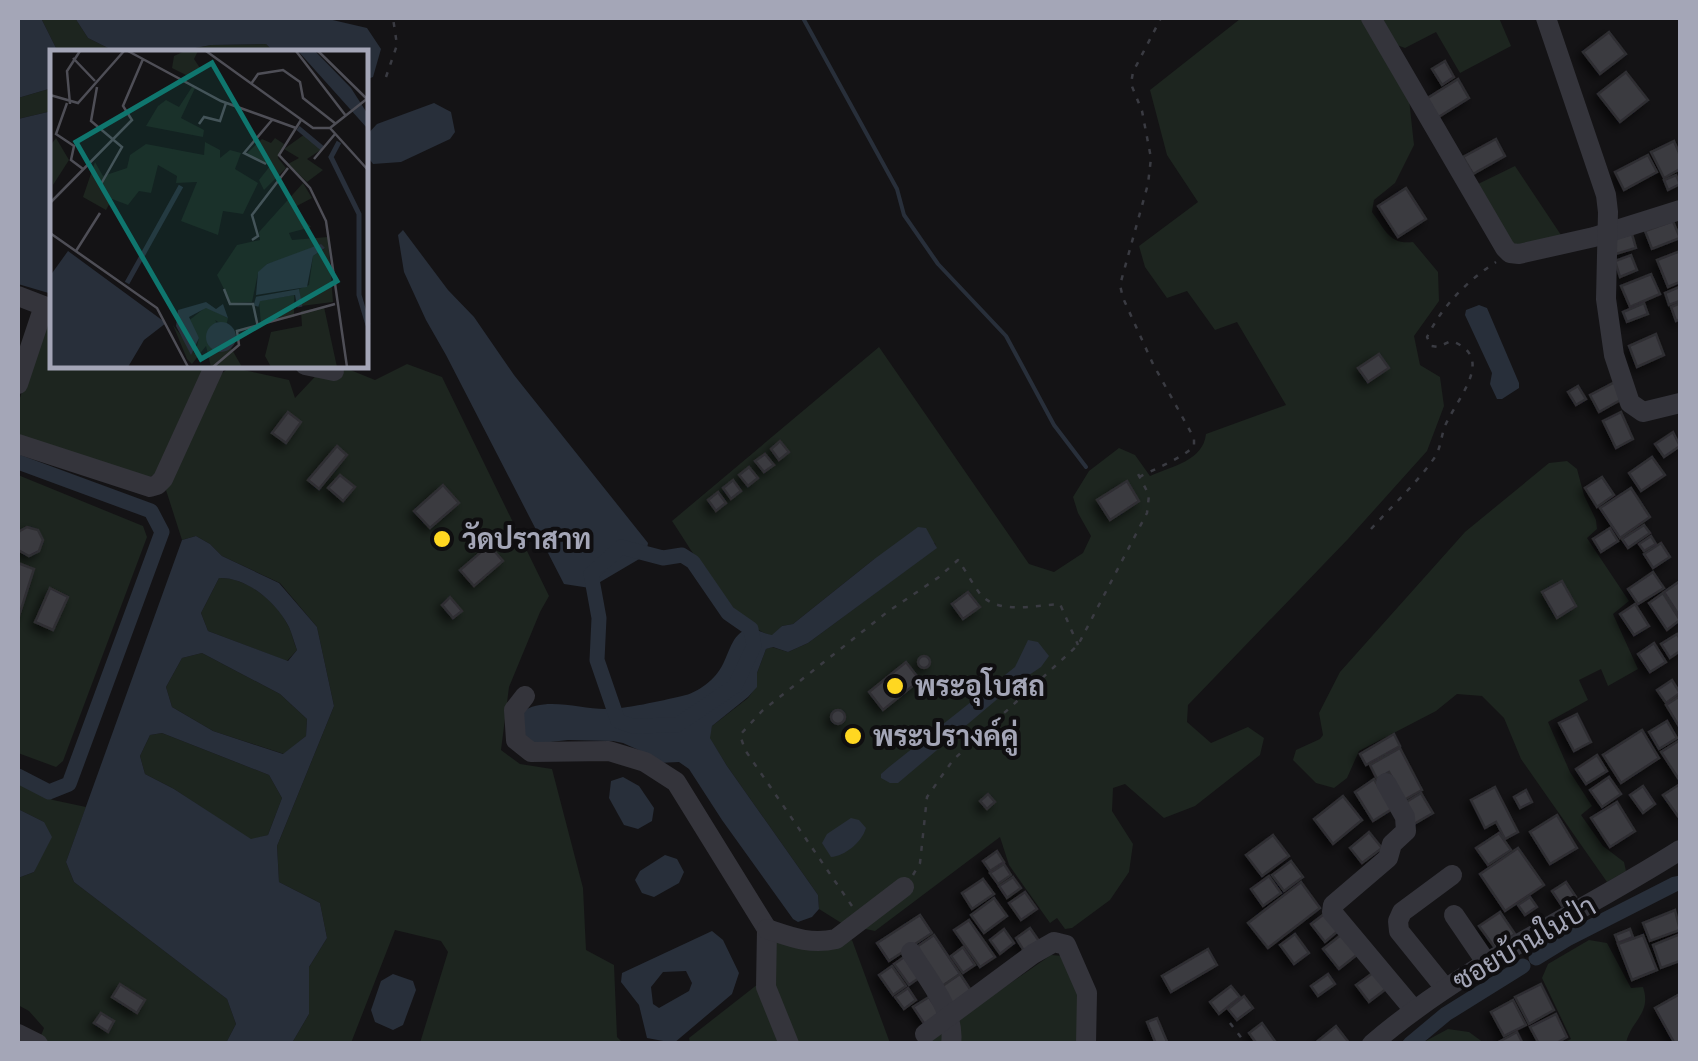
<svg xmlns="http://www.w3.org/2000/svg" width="1698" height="1061" font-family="Rubik,Sarabun,sans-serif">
	<defs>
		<filter id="shadow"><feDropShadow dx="-4.5" dy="4.5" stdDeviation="5" flood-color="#0009"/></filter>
	</defs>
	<rect width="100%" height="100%" fill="#141315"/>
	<g fill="#1d251f">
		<path d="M 41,18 L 75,18 L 88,38 L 116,52 L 58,52 Z"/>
		<path d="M 1378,18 L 1499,18 L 1511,46 L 1460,73 L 1436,32 L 1405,48 L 1394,44 Z"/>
		<path d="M 1240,19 L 1363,18 L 1409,99 L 1414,145 L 1395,183 L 1374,200 L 1372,212 C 1385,229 1389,245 1413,242 L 1438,272 L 1439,301 L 1414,336 L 1420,365 L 1440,377 L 1444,406 L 1427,451 L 1348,539 L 1188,705 L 1187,722 L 1211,743 L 1248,727 L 1264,738 L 1260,755 L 1195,806 L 1164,818 L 1125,784 L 1113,788 L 1112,811 L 1133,844 L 1129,872 L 1110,900 L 1072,928 L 1065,929 L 1057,918 L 1050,923 L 1009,865 L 1000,837 L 875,931 L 843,924 L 819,909 L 818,895 L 727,766 L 709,737 L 712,726 L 748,698 L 756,687 L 757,673 L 766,649 L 772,647 L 788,652 L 808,643 L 936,548 L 935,543 L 873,560 L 793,624 L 782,626 L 772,636 C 734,626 694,553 672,521 L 879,347 L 1029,564 L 1054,572 L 1083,553 L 1091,536 L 1078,513 L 1073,497 L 1089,471 L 1119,448 L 1135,455 L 1150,476 C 1172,466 1203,461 1206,434 L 1286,405 L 1237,322 L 1215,330 L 1187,291 L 1167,298 L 1145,267 L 1139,246 L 1198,202 L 1167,155 L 1150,90 Z"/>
		<path d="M 266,44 L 274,52 L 175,52 L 211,45 Z"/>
		<path d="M 52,88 L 52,111 L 18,119 L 18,98 Z"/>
		<path d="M 1515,166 L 1561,235 L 1521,247 L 1511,243 L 1478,184 Z"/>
		<path d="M 52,320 L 52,365 L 205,365 L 157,473 L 146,479 L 18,438 L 18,404 L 45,321 Z"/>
		<path d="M 407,364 L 442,377 L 549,596 L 540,612 L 509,687 L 501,750 L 520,764 L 552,769 L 583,888 L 586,950 L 614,965 L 617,1037 L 623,1043 L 420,1043 L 448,952 L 441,941 L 395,930 L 351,1043 L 292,1043 L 309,1014 L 309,967 L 327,938 L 320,903 L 279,882 L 277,846 L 334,706 L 317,627 L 280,583 L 222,556 L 210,544 L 196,536 L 182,540 L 166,490 L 216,378 L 230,367 L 289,380 L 295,398 L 326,365 L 338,365 L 375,380 Z"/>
		<path d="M 1567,461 L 1577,469 L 1584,495 L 1596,520 L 1597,529 L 1587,538 L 1629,601 L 1613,614 L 1638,669 L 1608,686 L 1601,669 L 1579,680 L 1588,700 L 1548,722 L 1570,772 L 1592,806 L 1581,815 L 1603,846 L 1624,862 L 1626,871 L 1607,882 L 1521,759 L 1504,718 L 1482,696 L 1457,694 L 1436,711 L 1359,751 L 1347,778 L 1334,788 L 1316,783 L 1293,760 L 1296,750 L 1320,739 L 1323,735 L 1319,713 L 1340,672 L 1465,532 L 1549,463 Z"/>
		<path d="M 18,475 L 143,526 L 147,537 L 63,761 L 56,767 L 18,753 Z"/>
		<path d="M 219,578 C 247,577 277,602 289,627 C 292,634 294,643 297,650 L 287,661 L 208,631 L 201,613 Z"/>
		<path d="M 202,653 L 280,694 L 307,719 L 306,736 L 284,754 L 213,731 L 172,707 L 166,687 L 182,658 Z"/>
		<path d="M 162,733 L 269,775 L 282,798 L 268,835 L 251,840 L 174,789 L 145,774 L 140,756 L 150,735 Z"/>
		<path d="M 18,784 L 53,800 L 86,807 L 66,862 L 74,882 L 227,999 L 236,1024 L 226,1043 L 51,1044 L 40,1038 L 44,1028 L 29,1011 L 18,1005 L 18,878 L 34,872 L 44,822 L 18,809 Z"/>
		<path d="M 775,938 L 837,946 L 852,940 L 890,1043 L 795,1043 L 773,988 Z"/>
		<path d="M 1589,940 L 1607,943 L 1631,988 L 1643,987 C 1652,1014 1631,1020 1626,1043 L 1563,1043 L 1571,1039 L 1542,978 L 1548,964 Z"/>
		<path d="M 1051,955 L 1063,956 L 1080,990 L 1081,1043 L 922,1044 Z"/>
		<path d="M 758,984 L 782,1043 L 690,1043 L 689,1038 Z"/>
		<path d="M 1448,1029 L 1469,1032 L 1484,1043 L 1422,1043 Z"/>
	</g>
	<g fill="#282f3a" fill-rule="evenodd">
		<path d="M 18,18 L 41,18 L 58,52 L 52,52 L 52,88 L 18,98 Z"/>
		<path d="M 75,18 L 324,18 L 367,28 L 381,49 L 373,77 L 365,80 L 365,52 L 274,52 L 266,44 L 211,45 L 175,52 L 116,52 L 88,38 Z"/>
		<path d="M 434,103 L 451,112 L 455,132 L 450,139 L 401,162 L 373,164 L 365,153 L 365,137 L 377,124 Z"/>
		<path d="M 52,111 L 52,294 L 18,284 L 18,119 Z"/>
		<path d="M 403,230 L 448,290 L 474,317 L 514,375 L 648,543 L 646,555 L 590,588 L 564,584 L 446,355 L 426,320 L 404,272 L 398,235 Z"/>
		<path d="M 1479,305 L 1487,308 L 1519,383 L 1519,388 L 1502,399 L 1497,399 L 1490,384 L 1492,373 L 1465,315 L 1466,310 Z"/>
		<path d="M 918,527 L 926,528 L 937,548 L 808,643 L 788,652 L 773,647 L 766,649 L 757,673 L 757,687 L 748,697 L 712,726 L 710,738 L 727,766 L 818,895 L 819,909 L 812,917 L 798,922 L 793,919 L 722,820 L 689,769 L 679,762 L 657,763 L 643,752 L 623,743 L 613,741 L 568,740 L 533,744 L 527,741 L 520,723 L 522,712 C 544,696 580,709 605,709 C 626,709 660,701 682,696 C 698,693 716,679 723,664 C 730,651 733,631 750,629 C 758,629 764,634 772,635 L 782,626 L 793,624 L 873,560 Z"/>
		<path d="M 196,536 L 210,544 L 222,556 L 279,583 L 317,627 L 334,706 L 277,846 L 279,882 L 320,903 L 327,938 L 309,967 L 309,1014 L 292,1043 L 226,1043 L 236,1024 L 227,999 L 74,882 L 66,862 L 182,540 ZM 219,578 C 247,577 276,602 289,627 C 292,634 294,642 297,650 L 288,661 L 208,631 L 201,613 ZM 202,653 L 280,694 L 307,719 L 306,736 L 283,754 L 213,731 L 172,707 L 166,687 L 182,658 ZM 162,733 L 269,775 L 282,798 L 268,835 L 251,839 L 174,789 L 145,774 L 140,756 L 150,735 Z"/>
		<path d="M 1028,640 L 1038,642 L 1049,656 L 1041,667 L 1014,685 L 898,783 L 890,783 L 881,778 L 881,774 L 889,767 L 1015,667 Z"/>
		<path d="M 623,777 L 639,786 L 654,808 L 652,821 L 638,829 L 624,825 L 609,798 L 611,781 Z"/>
		<path d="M 18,809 L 44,822 L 52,837 L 34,872 L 18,878 Z"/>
		<path d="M 851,818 L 859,820 L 866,828 C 862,842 845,856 831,857 L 822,843 L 827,834 Z"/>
		<path d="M 665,855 L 677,859 L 684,872 L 679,883 L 654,897 L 642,893 L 635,880 L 640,871 Z"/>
		<path d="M 712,931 L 723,940 L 739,973 L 732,994 L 674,1043 L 647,1038 L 639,1005 L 621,982 L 622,973 ZM 663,972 L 686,971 L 692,983 L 689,991 L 659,1008 L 653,1004 L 651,987 Z"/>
		<path d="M 393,974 L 413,981 L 416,990 L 403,1025 L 393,1030 L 375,1022 L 371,1010 L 381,981 Z"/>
	</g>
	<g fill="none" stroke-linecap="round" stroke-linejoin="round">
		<path stroke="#282f3a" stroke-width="4" d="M 803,18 L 897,189 L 904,215 L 938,264 L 1006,336 L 1054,425 L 1086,467"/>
		<g stroke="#282f3a" stroke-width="15">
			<path d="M 18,462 L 151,511 L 162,532 L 69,784 L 49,792 L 18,776"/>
			<path d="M 621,547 L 663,558 L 682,555 L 693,562 L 728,613 L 751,629 L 754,646 L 735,686 L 677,725 L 632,726 L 618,721 L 597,660 L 599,618 L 591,574 Z"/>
			<path d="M 1536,958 L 1567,939 L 1675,884 L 1680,883"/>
			<path d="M 1410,1044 L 1446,1014 L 1523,966"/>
		</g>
	</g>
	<g fill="#3b3a40" stroke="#2e2d31" stroke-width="2.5" filter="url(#shadow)">
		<path d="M 1609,32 L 1626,54 L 1600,74 L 1583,52 Z"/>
		<path d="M 1445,61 L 1454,77 L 1442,85 L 1432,69 Z"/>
		<path d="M 1626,72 L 1648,100 L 1620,122 L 1598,94 Z"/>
		<path d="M 1458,79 L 1469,98 L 1437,118 L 1426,99 Z"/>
		<path d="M 1496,139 L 1505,156 L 1473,174 L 1463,157 Z"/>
		<path d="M 1674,141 L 1680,155 L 1680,169 L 1664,178 L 1651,152 Z"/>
		<path d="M 1648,155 L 1657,172 L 1624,190 L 1615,172 Z"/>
		<path d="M 1676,175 L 1680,184 L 1668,190 L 1664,180 Z"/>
		<path d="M 1406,188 L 1426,219 L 1398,237 L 1378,206 Z"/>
		<path d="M 1673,221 L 1680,238 L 1652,249 L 1645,231 Z"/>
		<path d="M 1632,234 L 1636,248 L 1616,254 L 1612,239 Z"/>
		<path d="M 1680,251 L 1680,282 L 1668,287 L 1657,260 Z"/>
		<path d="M 1631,255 L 1637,270 L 1620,277 L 1615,261 Z"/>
		<path d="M 1651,274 L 1660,294 L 1630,307 L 1621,286 Z"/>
		<path d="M 1679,287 L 1680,301 L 1669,305 L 1665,293 Z"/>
		<path d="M 1644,303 L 1648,314 L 1627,322 L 1623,312 Z"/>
		<path d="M 1680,303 L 1680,319 L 1676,321 L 1671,307 Z"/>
		<path d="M 1656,334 L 1664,355 L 1637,367 L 1629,346 Z"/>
		<path d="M 1379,354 L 1389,368 L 1368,382 L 1358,368 Z"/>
		<path d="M 1615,382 L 1624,398 L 1599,412 L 1590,395 Z"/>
		<path d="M 1578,386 L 1586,399 L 1576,405 L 1568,392 Z"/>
		<path d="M 288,412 L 301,422 L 286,443 L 272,433 Z"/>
		<path d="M 1621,412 L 1633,439 L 1616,448 L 1603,421 Z"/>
		<path d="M 1673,432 L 1680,446 L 1664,457 L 1655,444 Z"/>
		<path d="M 780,441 L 789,452 L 779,460 L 771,449 Z"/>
		<path d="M 337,446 L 347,455 L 319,489 L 308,480 Z"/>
		<path d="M 765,454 L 774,465 L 764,472 L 755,461 Z"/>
		<path d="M 1652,457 L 1665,475 L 1641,491 L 1629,473 Z"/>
		<path d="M 749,467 L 758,478 L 748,486 L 739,475 Z"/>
		<path d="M 340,475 L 355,487 L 343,501 L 328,488 Z"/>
		<path d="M 1602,477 L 1614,495 L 1597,507 L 1585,488 Z"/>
		<path d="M 733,480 L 741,491 L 731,499 L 723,488 Z"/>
		<path d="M 1127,481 L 1139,501 L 1110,520 L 1097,500 Z"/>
		<path d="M 443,485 L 459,503 L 430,528 L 414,511 Z"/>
		<path d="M 1631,488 L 1650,517 L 1620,538 L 1600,508 Z"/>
		<path d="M 718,492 L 726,503 L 716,511 L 708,500 Z"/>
		<path d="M 1644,525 L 1650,533 L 1628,548 L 1622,539 Z"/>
		<path d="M 27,527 L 38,530 L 43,540 L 39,551 L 29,556 L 18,550 L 18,532 Z"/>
		<path d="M 1610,528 L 1618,541 L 1601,552 L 1593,539 Z"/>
		<path d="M 1651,536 L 1656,544 L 1644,551 L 1639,544 Z"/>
		<path d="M 1661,543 L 1670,557 L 1653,568 L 1644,554 Z"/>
		<path d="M 489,545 L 503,561 L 474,586 L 460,570 Z"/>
		<path d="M 18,563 L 34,569 L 19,616 L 18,615 Z"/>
		<path d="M 1653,572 L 1664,588 L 1638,604 L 1628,589 Z"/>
		<path d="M 1562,581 L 1576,606 L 1557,618 L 1542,592 Z"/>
		<path d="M 1680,581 L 1680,617 L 1664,592 Z"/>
		<path d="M 50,588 L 68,597 L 53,630 L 35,622 Z"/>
		<path d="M 968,592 L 980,607 L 963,619 L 952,604 Z"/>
		<path d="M 1663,593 L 1680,620 L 1667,630 L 1649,603 Z"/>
		<path d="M 450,597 L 462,611 L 453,618 L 442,605 Z"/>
		<path d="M 1635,604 L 1649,626 L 1634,635 L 1620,614 Z"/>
		<path d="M 1677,634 L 1680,639 L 1680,651 L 1670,658 L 1661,644 Z"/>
		<path d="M 1654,643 L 1666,662 L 1650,672 L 1638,654 Z"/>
		<circle cx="924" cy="662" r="6"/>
		<path d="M 906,662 L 920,680 L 883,710 L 869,692 Z"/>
		<path d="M 1672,680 L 1680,693 L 1666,703 L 1657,690 Z"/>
		<path d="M 1680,696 L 1680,728 L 1666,705 Z"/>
		<circle cx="838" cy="717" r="7"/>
		<path d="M 1577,714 L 1591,742 L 1574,751 L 1559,723 Z"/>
		<path d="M 1667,721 L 1677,738 L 1659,749 L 1649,732 Z"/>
		<circle cx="853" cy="736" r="7"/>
		<path d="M 1642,730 L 1659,758 L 1621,783 L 1603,755 Z"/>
		<path d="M 1394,734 L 1400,746 L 1366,765 L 1360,754 Z"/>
		<path d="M 1680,740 L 1680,781 L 1661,752 Z"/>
		<path d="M 1400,748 L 1422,790 L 1404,800 L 1389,772 L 1377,779 L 1370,765 Z"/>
		<path d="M 1597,755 L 1607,771 L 1586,784 L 1576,769 Z"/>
		<path d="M 1609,777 L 1621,794 L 1602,807 L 1590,790 Z"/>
		<path d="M 1374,779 L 1392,809 L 1373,821 L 1355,792 Z"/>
		<path d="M 1680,784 L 1680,819 L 1663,795 Z"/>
		<path d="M 1643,786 L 1655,804 L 1643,813 L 1630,795 Z"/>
		<path d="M 1495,787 L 1518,832 L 1505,839 L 1496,822 L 1485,828 L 1471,800 Z"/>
		<path d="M 1526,790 L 1532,802 L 1520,808 L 1514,797 Z"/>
		<path d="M 1421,793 L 1433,813 L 1414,824 L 1403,804 Z"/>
		<path d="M 988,794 L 995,802 L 987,809 L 980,801 Z"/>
		<path d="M 1343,796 L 1362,820 L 1333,844 L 1314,819 Z"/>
		<path d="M 1617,802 L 1635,831 L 1610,847 L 1591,818 Z"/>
		<path d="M 1557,815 L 1577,848 L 1550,864 L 1530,832 Z"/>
		<path d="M 1369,832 L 1382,848 L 1362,863 L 1350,848 Z"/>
		<path d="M 1499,833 L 1511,850 L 1488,865 L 1476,848 Z"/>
		<path d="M 1273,835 L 1289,856 L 1262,876 L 1246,855 Z"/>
		<path d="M 1518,848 L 1544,885 L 1505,911 L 1480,874 Z"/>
		<path d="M 997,851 L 1004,862 L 990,871 L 983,861 Z"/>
		<path d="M 1291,861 L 1303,877 L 1284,891 L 1272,875 Z"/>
		<path d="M 1004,864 L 1011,875 L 998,884 L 990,873 Z"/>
		<path d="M 1269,876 L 1281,893 L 1263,906 L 1251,889 Z"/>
		<path d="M 1013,877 L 1021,888 L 1007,898 L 999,886 Z"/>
		<path d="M 983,879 L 994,894 L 972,909 L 962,893 Z"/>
		<path d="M 1301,882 L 1320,908 L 1268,948 L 1248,923 Z"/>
		<path d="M 1566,882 L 1576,897 L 1562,906 L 1552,891 Z"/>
		<path d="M 1025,892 L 1037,909 L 1021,920 L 1009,903 Z"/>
		<path d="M 1530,897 L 1537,907 L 1525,915 L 1518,905 Z"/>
		<path d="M 994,898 L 1007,916 L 984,933 L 971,915 Z"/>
		<path d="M 1675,910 L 1680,930 L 1650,941 L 1643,923 Z"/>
		<path d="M 1500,912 L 1515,934 L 1495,948 L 1479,926 Z"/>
		<path d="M 1324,914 L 1338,931 L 1325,942 L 1311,924 Z"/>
		<path d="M 920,915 L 932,933 L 889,961 L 877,943 Z"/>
		<path d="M 969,920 L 995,957 L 980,967 L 954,930 Z"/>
		<path d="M 1030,928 L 1039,941 L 1024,951 L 1016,938 Z"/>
		<path d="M 1004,929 L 1014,943 L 1000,954 L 990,940 Z"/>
		<path d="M 1630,929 L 1633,937 L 1618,943 L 1615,935 Z"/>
		<path d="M 1295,934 L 1309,953 L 1294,964 L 1280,945 Z"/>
		<path d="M 1342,934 L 1358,954 L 1339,969 L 1323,949 Z"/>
		<path d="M 1680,934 L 1680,961 L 1661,968 L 1653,945 Z"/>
		<path d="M 934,935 L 960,974 L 941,987 L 915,948 Z"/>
		<path d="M 1643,935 L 1657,970 L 1632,980 L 1618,944 Z"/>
		<path d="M 963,947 L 975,965 L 963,973 L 951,956 Z"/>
		<path d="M 1208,949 L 1217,965 L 1171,992 L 1162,976 Z"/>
		<path d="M 904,957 L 919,978 L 909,985 L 894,964 Z"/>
		<path d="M 892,966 L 906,986 L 893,995 L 879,975 Z"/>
		<path d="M 1374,972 L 1386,989 L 1369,1002 L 1356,985 Z"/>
		<path d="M 960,974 L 972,992 L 953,1005 L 941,987 Z"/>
		<path d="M 1328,974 L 1335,984 L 1318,996 L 1311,986 Z"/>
		<path d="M 120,984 L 145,1000 L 137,1013 L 112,997 Z"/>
		<path d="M 1541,984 L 1554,1010 L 1529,1024 L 1515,997 Z"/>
		<path d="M 1231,986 L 1240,997 L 1219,1014 L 1210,1002 Z"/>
		<path d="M 908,988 L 916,1000 L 904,1009 L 895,997 Z"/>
		<path d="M 1680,994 L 1680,1044 L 1675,1044 L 1655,1008 Z"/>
		<path d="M 1244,996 L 1253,1008 L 1237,1020 L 1228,1009 Z"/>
		<path d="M 929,997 L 941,1015 L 925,1025 L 913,1007 Z"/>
		<path d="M 1513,1000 L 1526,1025 L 1504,1036 L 1491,1012 Z"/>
		<path d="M 101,1013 L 114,1021 L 108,1032 L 94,1023 Z"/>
		<path d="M 1556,1014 L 1567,1037 L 1555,1044 L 1539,1044 L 1530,1027 Z"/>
		<path d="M 1157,1018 L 1168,1044 L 1156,1044 L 1147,1022 Z"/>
		<path d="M 1262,1023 L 1277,1044 L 1257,1044 L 1249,1033 Z"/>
		<path d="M 1336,1026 L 1350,1044 L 1314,1044 Z"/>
		<path d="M 1517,1032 L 1523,1044 L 1495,1044 Z"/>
	</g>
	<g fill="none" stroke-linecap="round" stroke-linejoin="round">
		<g stroke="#3a3b42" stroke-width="2.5" stroke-dasharray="5 8" stroke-linecap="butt">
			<path d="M 386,77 L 397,45 L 393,18"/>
			<path d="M 1139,477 C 1153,470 1186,456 1194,446 L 1194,438 L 1153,364 L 1123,298 L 1120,285 L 1148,184 L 1151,158 L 1142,111 L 1131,84 L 1133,72 L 1161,18"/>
			<path d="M 1371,529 C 1392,506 1417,483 1435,457 C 1442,446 1441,431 1448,420 C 1460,395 1495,356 1451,341 L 1438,347 L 1431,346 L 1427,337 C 1443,305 1467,281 1496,262"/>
			<path d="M 913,875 L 920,863 L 927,797 L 953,760 L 1078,645 L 1147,513 L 1149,495 L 1137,472"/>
			<path d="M 852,906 L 745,750 L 740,735 L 762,711 L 886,613 L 939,577 L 958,560 C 966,571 973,585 981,595 C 1000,615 1036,605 1060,604 L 1078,645"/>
			<path d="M 1230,1023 L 1246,1044"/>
		</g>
		<g stroke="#34343b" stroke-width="20">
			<path d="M 1371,18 L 1505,248 L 1510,253 L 1519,254 L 1594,237 L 1680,210"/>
			<path d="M 1546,18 L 1606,195 L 1608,212 L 1606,299 L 1614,355 L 1630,403 L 1643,412 L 1680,403"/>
			<path d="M 18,296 L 44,306 L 18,384"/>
			<path d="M 305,365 L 334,371"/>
			<path d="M 18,444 L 150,487 L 157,485 L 163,479 L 215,365"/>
			<path d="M 525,696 L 514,710 L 516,740 L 531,752 L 609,751 L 645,762 L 676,782 L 767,929 L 766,987 L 789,1044"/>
			<path d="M 1386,783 L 1405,817 L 1406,831 L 1392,844 L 1388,858 L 1333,905 L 1332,912 L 1414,1010"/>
			<path d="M 1454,915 L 1486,962"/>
			<path d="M 767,929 C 791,937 810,945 836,939 L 904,887"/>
			<path d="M 911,952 C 927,979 956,1011 951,1044"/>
			<path d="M 1445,988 L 1399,931 L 1398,921 L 1402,912 L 1452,875"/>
			<path d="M 18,1034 L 38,1044"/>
			<path d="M 925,1034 L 1033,954 L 1054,942 L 1066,945 L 1087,993 L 1086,1044"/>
			<path d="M 1372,1044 C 1465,964 1578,915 1680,850"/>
		</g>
	</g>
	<g fill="#ffd721" stroke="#0f0e10" stroke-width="4">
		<circle cx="442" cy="539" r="10"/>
		<circle cx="895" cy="686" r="10"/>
		<circle cx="853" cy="736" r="10"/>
	</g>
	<g text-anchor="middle" stroke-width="8" stroke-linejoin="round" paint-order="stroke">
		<g font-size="28" font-weight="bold" fill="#a4a6b7" stroke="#0f0e10" text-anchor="start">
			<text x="462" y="549">วัดปราสาท</text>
			<text x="915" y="696">พระอุโบสถ</text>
			<text x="873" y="746">พระปรางค์คู่</text>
		</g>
		<g font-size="28" fill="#a4a6b7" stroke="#0f0e10">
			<text transform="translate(1524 943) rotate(-30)" y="10">ซอยบ้านในป่า</text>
		</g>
	</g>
	<g transform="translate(50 50)">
		<rect width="318" height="318" fill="#141315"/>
		<path d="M 135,1 L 148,1 L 144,9 L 152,21 L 140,27 L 122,18 L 124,6 ZM 142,37 L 145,38 L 131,68 L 154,80 L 153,87 L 96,76 L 108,56 L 116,50 L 129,57 ZM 255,84 L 272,99 L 257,109 L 273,120 L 257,132 L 238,114 L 249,108 L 234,99 ZM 6,88 L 19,110 L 3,135 L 0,96 ZM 225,88 L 234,94 L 228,108 L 236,118 L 214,140 L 209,130 L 220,116 L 196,104 L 212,89 L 221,93 ZM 155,92 L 170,100 L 170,108 L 180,100 L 191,103 L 185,119 L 208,133 L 193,164 L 173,161 L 168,185 L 131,171 L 147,132 L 126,133 L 127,126 L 108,115 L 101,143 L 89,141 L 78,155 L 62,149 L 56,160 L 33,147 L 45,112 L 53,126 L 77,118 L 80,105 L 96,94 L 154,105 ZM 253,133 L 262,148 L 243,158 L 261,177 L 239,183 L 242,190 L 278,187 L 283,252 L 251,256 L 249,239 L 259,235 L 263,206 L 275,198 L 217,214 L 208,223 L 202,252 L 181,253 L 167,225 L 187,195 L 210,190 L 209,182 ZM 244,245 L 244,267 L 211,274 L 209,251 ZM 156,257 L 178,268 L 176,277 L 165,270 L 192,317 L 161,317 L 156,296 L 142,314 L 137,309 L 123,275 L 145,304 L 149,288 L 137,272 ZM 274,257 L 287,317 L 221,317 L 215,306 L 221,282 L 252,276 L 251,261 Z" fill="#1d251f"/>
		<path d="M 248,1 L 265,1 L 301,38 L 317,63 L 317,78 ZM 271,194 L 275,198 L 263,206 L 257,237 L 206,245 L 208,222 L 217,214 ZM 18,201 L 116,273 L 94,290 L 78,317 L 0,317 L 0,226 ZM 156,252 L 166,259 L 173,254 L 178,268 L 156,258 L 139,267 L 149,288 L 141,305 L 126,276 L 128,260 ZM156 287a15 15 0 1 1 30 0a15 15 0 1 1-30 0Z" fill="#282f3a"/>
		<path fill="none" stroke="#282f3a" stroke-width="5" d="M 248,78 L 272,98M 289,92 L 281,107 L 309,164 L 309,245 L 318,275M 77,233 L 131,136M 206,256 L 208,249 L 247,242 L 250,257"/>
		<path fill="none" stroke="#4e4e56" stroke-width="2.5" d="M 78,1 L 171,51 L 246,78M 156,1 L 263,78 L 280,78 L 318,48M 246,1 L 296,66M 268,1 L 317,49M 23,8 L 45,31M 201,34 L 208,24 L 233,20 L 250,32 L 253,48 L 286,74M 47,37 L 41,71 L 72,97 L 51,134M 0,45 L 28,53 L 74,1M 17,53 L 6,84 L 24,96 L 21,110 L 33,119M 20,54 L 17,21 L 30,1M 251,70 L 229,105 L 260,138 L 276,171 L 297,317M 149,74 L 154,67 L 170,71 L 176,53M 280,78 L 318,120M 264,109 L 285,84M 216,114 L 194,103 L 222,70M 0,153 L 82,70 L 73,56 L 93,9M 0,183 L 107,258 L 138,317M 202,190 L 208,186 L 202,165 L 238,118M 26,201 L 50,163M 174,239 L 180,254 L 203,254 L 208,277M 163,317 L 189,295 L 187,281 L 285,254"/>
		<path fill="#0f766e" fill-opacity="0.15" stroke="#0f766e" stroke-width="5" d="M 162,13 L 287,231 L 151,309 L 26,92 Z"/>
		<rect width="318" height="318" fill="none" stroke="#a4a6b7" stroke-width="5"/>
	</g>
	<rect width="1698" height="1061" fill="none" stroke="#a4a6b7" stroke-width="40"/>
</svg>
